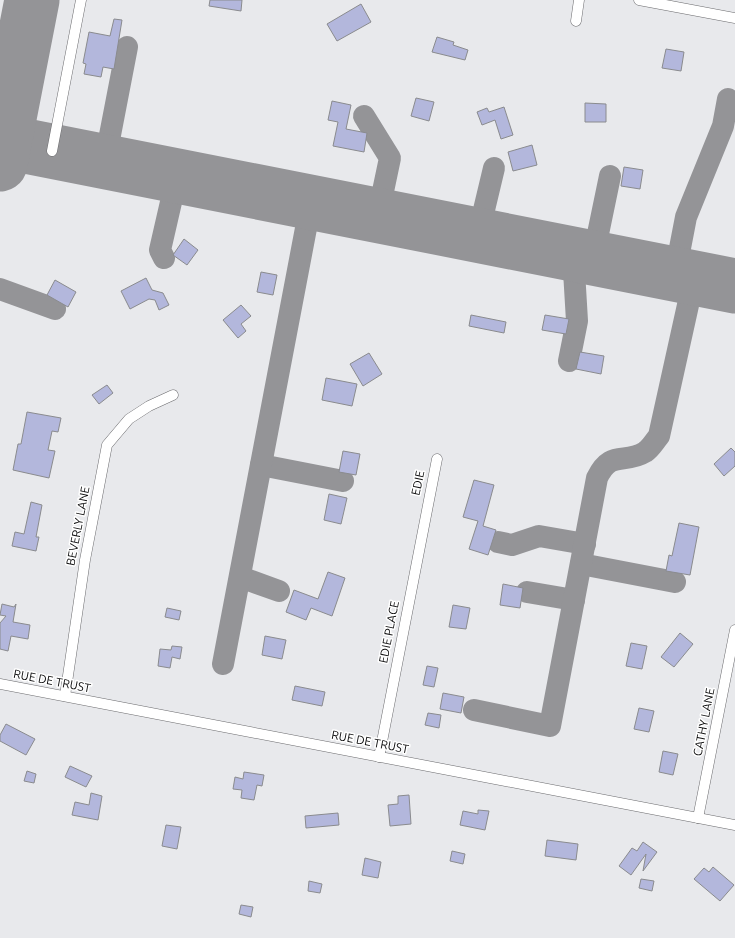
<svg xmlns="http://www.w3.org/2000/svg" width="735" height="938" font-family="Ubuntu,sans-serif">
	<rect width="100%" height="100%" fill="#e8e9ec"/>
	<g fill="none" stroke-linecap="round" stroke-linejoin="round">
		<g stroke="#949497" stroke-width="22">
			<path d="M 364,116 L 390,158 L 378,215"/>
			<path d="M 105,161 L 127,47"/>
			<path d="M 478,235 L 494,168"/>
			<path d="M 164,258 L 160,250 L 177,176"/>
			<path d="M 593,258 L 610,176"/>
			<path d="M 675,274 L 686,217 L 723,126 L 728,99"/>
			<path d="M 0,289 L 55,309"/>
			<path d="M 569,361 L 577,321 L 573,254"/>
			<path d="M 261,465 L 343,481"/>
			<path d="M 498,542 L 512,545 L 539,536 L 585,544"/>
			<path d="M 581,564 L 675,582"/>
			<path d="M 240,577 L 279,591"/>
			<path d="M 527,592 L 574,600"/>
			<path d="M 223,664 L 311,202"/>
			<path d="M 474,710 L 550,726 L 597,478 C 611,449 624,465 645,452 C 651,448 654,442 659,436 L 694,278"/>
		</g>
		<g stroke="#949497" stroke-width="55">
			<path d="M 0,141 L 735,286"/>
			<path d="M 0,164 L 32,0"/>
		</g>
	</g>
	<g fill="#b3b7dc" stroke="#8a8b8e">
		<path d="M 210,0 L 242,0 L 241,11 L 209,6 Z"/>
		<path d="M 361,4 L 371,22 L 337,41 L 327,24 Z"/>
		<path d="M 114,19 L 122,20 L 114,69 L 103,67 L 101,77 L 84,74 L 86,64 L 83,63 L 89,32 L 110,36 Z"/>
		<path d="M 437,37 L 454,42 L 453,45 L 468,50 L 465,60 L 432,52 Z"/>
		<path d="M 666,49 L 684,52 L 681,71 L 662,68 Z"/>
		<path d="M 416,98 L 434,102 L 429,121 L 411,116 Z"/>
		<path d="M 332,101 L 351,105 L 346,129 L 367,133 L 364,152 L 333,146 L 338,122 L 328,120 Z"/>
		<path d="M 585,103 L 606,104 L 606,122 L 585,122 Z"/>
		<path d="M 504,107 L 513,135 L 501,139 L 495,120 L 482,125 L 477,112 L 487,108 L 489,112 Z"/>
		<path d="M 532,145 L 537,165 L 513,171 L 508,152 Z"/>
		<path d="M 624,167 L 643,170 L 640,189 L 621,186 Z"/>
		<path d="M 184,239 L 198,250 L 187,265 L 173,255 Z"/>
		<path d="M 261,272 L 277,275 L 273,295 L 257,292 Z"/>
		<path d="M 146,278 L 152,290 L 163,293 L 169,305 L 159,310 L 155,300 L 149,299 L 130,309 L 121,291 Z"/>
		<path d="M 55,280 L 76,292 L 68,307 L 47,295 Z"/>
		<path d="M 241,305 L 251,316 L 241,324 L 246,331 L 238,338 L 223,320 Z"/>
		<path d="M 471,315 L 506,322 L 504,333 L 469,326 Z"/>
		<path d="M 545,315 L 569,319 L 566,334 L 542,330 Z"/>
		<path d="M 580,352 L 604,356 L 601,374 L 576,369 Z"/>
		<path d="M 369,353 L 382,374 L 363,386 L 350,364 Z"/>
		<path d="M 326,378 L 357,384 L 352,406 L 322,400 Z"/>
		<path d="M 107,385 L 113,393 L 99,404 L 92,395 Z"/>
		<path d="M 27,412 L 61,418 L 58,432 L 52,431 L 48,450 L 55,451 L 49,478 L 13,470 L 18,444 L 21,444 Z"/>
		<path d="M 731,448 L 735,452 L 735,466 L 724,476 L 714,464 Z"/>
		<path d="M 343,451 L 360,454 L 356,475 L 339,472 Z"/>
		<path d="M 474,480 L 494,485 L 483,526 L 496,530 L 488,555 L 469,549 L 478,521 L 463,517 Z"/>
		<path d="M 329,494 L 347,498 L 341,524 L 324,520 Z"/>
		<path d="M 31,502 L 42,505 L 36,537 L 39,537 L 36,551 L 12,546 L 15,532 L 24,534 Z"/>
		<path d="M 679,523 L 699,527 L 690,575 L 666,571 L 669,555 L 672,556 Z"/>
		<path d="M 328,572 L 345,578 L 332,616 L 311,608 L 306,620 L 286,612 L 294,590 L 318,599 Z"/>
		<path d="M 503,584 L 523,588 L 520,608 L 500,605 Z"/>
		<path d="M 2,604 L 14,607 L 16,604 L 13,622 L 30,625 L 28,639 L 11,636 L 8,651 L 0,649 L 0,623 L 6,616 L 0,615 Z"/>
		<path d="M 453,605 L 470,608 L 466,629 L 449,627 Z"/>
		<path d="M 167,608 L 181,611 L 179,620 L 165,617 Z"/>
		<path d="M 680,633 L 693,644 L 674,667 L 661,657 Z"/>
		<path d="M 265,636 L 286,640 L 282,659 L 262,655 Z"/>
		<path d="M 631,643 L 647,646 L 642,669 L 626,666 Z"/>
		<path d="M 172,646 L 182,647 L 180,659 L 172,657 L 170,668 L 158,666 L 160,649 L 171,650 Z"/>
		<path d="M 427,666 L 438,668 L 434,687 L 423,685 Z"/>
		<path d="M 295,686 L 325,692 L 322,706 L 292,700 Z"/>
		<path d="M 443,693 L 464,697 L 461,713 L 440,709 Z"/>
		<path d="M 639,708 L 654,711 L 649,732 L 634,729 Z"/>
		<path d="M 428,713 L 441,715 L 439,728 L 425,725 Z"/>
		<path d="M 6,724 L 35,739 L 26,755 L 0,741 L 0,735 Z"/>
		<path d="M 663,751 L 678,754 L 673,775 L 659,772 Z"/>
		<path d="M 70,766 L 92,776 L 86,787 L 65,777 Z"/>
		<path d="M 27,771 L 36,774 L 34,783 L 24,781 Z"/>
		<path d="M 244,772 L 264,775 L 262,786 L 257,785 L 254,800 L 241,798 L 242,790 L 233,789 L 235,777 L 243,779 Z"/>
		<path d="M 91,793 L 102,796 L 98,820 L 72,815 L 75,802 L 89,805 Z"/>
		<path d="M 409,795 L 411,824 L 390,826 L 388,805 L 398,804 L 398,796 Z"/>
		<path d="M 478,810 L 489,811 L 485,830 L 460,825 L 463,811 L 478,814 Z"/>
		<path d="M 338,813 L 339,825 L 306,828 L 305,816 Z"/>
		<path d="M 166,825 L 181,827 L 177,849 L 162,846 Z"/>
		<path d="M 547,840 L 578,844 L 576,860 L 545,856 Z"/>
		<path d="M 643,842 L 657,852 L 643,871 L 646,854 L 631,875 L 619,866 L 632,848 L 637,851 Z"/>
		<path d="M 452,851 L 465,854 L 463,864 L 450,861 Z"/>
		<path d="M 365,858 L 381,862 L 378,878 L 362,875 Z"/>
		<path d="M 713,867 L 734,885 L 720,901 L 694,879 L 704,868 L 709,872 Z"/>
		<path d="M 641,879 L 654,881 L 652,891 L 639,888 Z"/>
		<path d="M 309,881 L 322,884 L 320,893 L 308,891 Z"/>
		<path d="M 241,905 L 253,907 L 251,917 L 239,914 Z"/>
	</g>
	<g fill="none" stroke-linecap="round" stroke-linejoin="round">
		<defs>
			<g id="minor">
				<path d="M 639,0 L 735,18"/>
				<path d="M 576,21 L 579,0"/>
				<path d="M 52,151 L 81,0"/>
				<path d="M 0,684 L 735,825"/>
				<path d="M 65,696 L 85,560 L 107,445 L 129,419 L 149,406 L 173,395"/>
				<path d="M 379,757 L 437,459"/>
				<path d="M 698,818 L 735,630"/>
			</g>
		</defs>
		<use href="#minor" stroke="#6a6a6d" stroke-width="11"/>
		<use href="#minor" stroke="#fff" stroke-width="10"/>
	</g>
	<g text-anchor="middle" stroke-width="3" stroke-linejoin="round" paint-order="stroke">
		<g font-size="12" fill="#0c0c0d" stroke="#fff">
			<text transform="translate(418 483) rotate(-78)" y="4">EDIE</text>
			<text transform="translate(78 526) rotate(-79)" y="4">BEVERLY LANE</text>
			<text transform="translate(389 632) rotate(-79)" y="4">EDIE PLACE</text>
			<text transform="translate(52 681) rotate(11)" y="4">RUE DE TRUST</text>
			<text transform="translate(704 722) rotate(-79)" y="4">CATHY LANE</text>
			<text transform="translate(370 742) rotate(11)" y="4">RUE DE TRUST</text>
		</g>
	</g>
</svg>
